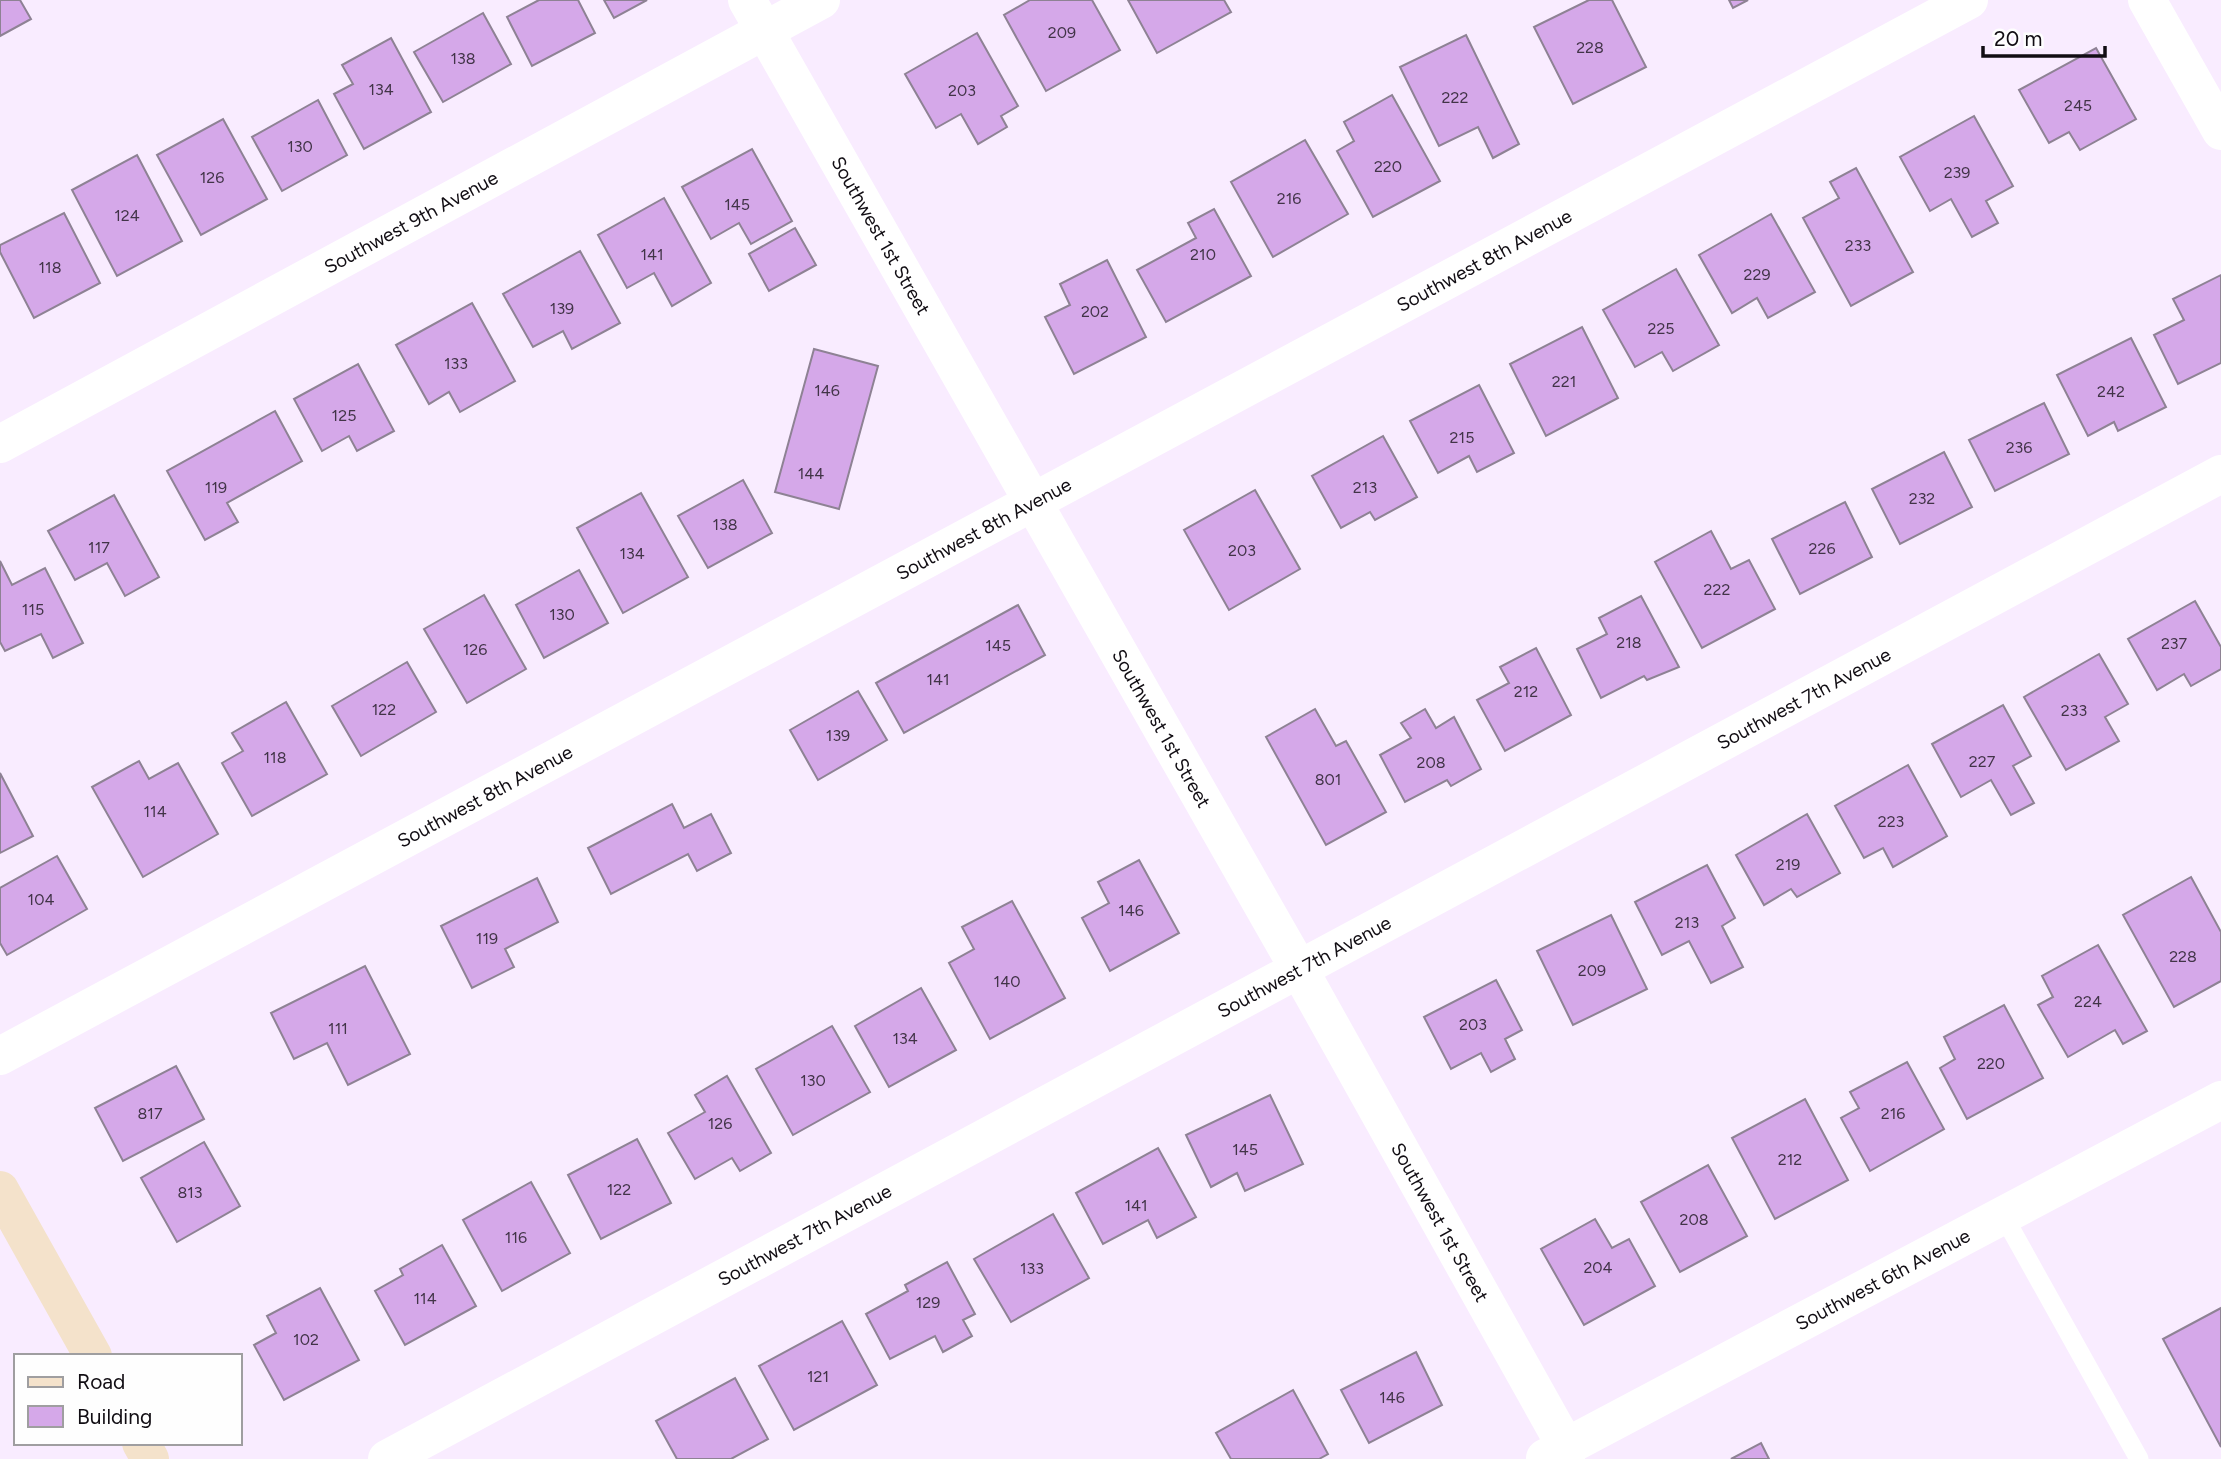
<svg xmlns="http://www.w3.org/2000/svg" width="2221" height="1459" font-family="Figtree,sans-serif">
	<rect width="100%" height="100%" fill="#f9ecff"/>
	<g fill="#d5a8e9" stroke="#8e8294" stroke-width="2">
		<path d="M 0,0 L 20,0 L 31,19 L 0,36 Z"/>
		<path d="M 539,0 L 578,0 L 595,33 L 532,66 L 507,17 Z"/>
		<path d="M 604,0 L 647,0 L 614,18 Z"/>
		<path d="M 1030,0 L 1092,0 L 1120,50 L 1046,91 L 1004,15 Z"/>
		<path d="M 1128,0 L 1224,0 L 1231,12 L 1157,53 Z"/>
		<path d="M 1589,0 L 1612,0 L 1646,67 L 1573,104 L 1534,27 Z"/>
		<path d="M 1729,0 L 1748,0 L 1733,8 Z"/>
		<path d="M 483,13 L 511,64 L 443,102 L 414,52 Z"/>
		<path d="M 977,33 L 1018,106 L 1001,116 L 1007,127 L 978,144 L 961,114 L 936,128 L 905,74 Z"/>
		<path d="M 1466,35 L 1519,144 L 1493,158 L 1478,127 L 1439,146 L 1400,67 Z"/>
		<path d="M 391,38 L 431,112 L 364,149 L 334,94 L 353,84 L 342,65 Z"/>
		<path d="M 2096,48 L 2136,119 L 2080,150 L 2069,132 L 2049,143 L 2019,90 Z"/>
		<path d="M 1392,95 L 1440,181 L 1373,217 L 1337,151 L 1354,141 L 1344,122 Z"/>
		<path d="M 318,100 L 347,155 L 282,191 L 252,137 Z"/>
		<path d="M 1974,116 L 2013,186 L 1986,201 L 1998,223 L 1972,237 L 1951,199 L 1930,211 L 1900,157 Z"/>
		<path d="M 223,119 L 267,199 L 201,235 L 157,155 Z"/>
		<path d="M 1305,140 L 1348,214 L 1273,257 L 1231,182 Z"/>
		<path d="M 752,149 L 792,221 L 751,244 L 739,223 L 711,239 L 682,187 Z"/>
		<path d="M 137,155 L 182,241 L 117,276 L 72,190 Z"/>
		<path d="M 1856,168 L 1913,272 L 1851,306 L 1803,218 L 1839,198 L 1830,182 Z"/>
		<path d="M 664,198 L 711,283 L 672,306 L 654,273 L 627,288 L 598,235 Z"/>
		<path d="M 1214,209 L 1251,276 L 1166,322 L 1137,270 L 1196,238 L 1188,223 Z"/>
		<path d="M 64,213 L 100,283 L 34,318 L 0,252 L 0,245 Z"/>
		<path d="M 1771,214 L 1815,292 L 1768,318 L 1757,298 L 1732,313 L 1699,255 Z"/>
		<path d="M 795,228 L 816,265 L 769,291 L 749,254 Z"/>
		<path d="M 580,251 L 620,323 L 572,349 L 563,331 L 533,347 L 503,294 Z"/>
		<path d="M 1107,260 L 1146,337 L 1074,374 L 1045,317 L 1070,305 L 1060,284 Z"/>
		<path d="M 1676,269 L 1719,345 L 1673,371 L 1662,352 L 1635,367 L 1603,310 Z"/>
		<path d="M 2221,275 L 2221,363 L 2178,384 L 2154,335 L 2184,320 L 2173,299 Z"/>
		<path d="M 472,303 L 515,381 L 460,412 L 449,392 L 429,404 L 396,345 Z"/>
		<path d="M 1582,327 L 1618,398 L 1546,436 L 1510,364 Z"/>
		<path d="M 2131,338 L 2166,407 L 2118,431 L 2114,422 L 2088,436 L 2057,375 Z"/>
		<path d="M 814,349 L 878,366 L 839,509 L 775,492 Z"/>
		<path d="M 358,364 L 394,431 L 357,451 L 349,436 L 322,451 L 294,399 Z"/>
		<path d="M 1479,385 L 1514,453 L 1477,472 L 1469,456 L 1438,473 L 1410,421 Z"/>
		<path d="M 2044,403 L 2069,454 L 1995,491 L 1969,440 Z"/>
		<path d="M 275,411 L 302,461 L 227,503 L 238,522 L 205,540 L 167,471 Z"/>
		<path d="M 1383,436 L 1417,497 L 1375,520 L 1370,512 L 1341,528 L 1312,476 Z"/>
		<path d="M 1944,452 L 1972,507 L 1900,544 L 1872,489 Z"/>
		<path d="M 743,480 L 772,533 L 708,568 L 678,516 Z"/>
		<path d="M 1255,490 L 1300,569 L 1229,610 L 1184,530 Z"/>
		<path d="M 641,493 L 688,577 L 623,613 L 577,528 Z"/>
		<path d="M 114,495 L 159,577 L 125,596 L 107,563 L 75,580 L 48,531 Z"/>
		<path d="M 1845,502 L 1872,557 L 1800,594 L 1772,539 Z"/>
		<path d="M 1711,531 L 1731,569 L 1749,560 L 1775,609 L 1702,648 L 1655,562 Z"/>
		<path d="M 0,561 L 12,585 L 45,568 L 83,643 L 53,658 L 41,634 L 5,651 L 0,642 Z"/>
		<path d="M 579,570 L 608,623 L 544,658 L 516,605 Z"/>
		<path d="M 484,595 L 526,669 L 467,703 L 424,629 Z"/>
		<path d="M 1641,596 L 1679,667 L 1647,680 L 1644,676 L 1601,698 L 1577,649 L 1607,634 L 1599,618 Z"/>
		<path d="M 2195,601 L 2221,647 L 2221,669 L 2191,686 L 2184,674 L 2157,690 L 2128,639 Z"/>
		<path d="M 1018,605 L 1045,655 L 904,733 L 876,683 Z"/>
		<path d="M 1536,648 L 1571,715 L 1505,751 L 1477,700 L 1509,683 L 1500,667 Z"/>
		<path d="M 2099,654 L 2128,704 L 2105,717 L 2119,741 L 2066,770 L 2024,697 Z"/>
		<path d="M 407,662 L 436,712 L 361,756 L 332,706 Z"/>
		<path d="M 858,691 L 887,740 L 818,780 L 790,730 Z"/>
		<path d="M 286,702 L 327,774 L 252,816 L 222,763 L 243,751 L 232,733 Z"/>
		<path d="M 2003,705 L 2031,756 L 2013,766 L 2034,803 L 2011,815 L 1991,780 L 1961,797 L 1932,744 Z"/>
		<path d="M 1315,709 L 1336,746 L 1346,741 L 1386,812 L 1326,845 L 1266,737 Z"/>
		<path d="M 1425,709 L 1436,728 L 1454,717 L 1481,769 L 1451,786 L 1447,780 L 1405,802 L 1380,755 L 1411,738 L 1401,723 Z"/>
		<path d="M 139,761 L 149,779 L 178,763 L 218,834 L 143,877 L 92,787 Z"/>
		<path d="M 1908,765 L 1947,836 L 1893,867 L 1883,848 L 1864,858 L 1835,806 Z"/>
		<path d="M 0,773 L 33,836 L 0,853 Z"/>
		<path d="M 672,804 L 684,828 L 711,814 L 731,853 L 697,871 L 688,854 L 611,894 L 588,848 Z"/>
		<path d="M 1807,814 L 1840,873 L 1797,897 L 1791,889 L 1764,905 L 1736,855 Z"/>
		<path d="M 57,856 L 87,909 L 7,955 L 0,943 L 0,888 Z"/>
		<path d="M 1139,860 L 1179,933 L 1110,971 L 1082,918 L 1109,903 L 1098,882 Z"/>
		<path d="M 1707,865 L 1735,918 L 1722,926 L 1743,967 L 1711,983 L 1689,941 L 1662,955 L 1635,902 Z"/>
		<path d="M 2191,877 L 2221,932 L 2221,981 L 2174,1007 L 2123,915 Z"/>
		<path d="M 537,878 L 558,922 L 505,949 L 514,967 L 472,988 L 441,926 Z"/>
		<path d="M 1012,901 L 1065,998 L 990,1039 L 949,963 L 974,949 L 962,927 Z"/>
		<path d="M 1611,915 L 1647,989 L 1573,1025 L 1537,951 Z"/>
		<path d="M 2098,945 L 2147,1031 L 2123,1044 L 2115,1030 L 2068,1057 L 2038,1005 L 2053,997 L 2042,976 Z"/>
		<path d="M 365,966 L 410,1054 L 348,1085 L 327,1043 L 294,1059 L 271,1013 Z"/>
		<path d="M 1496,980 L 1522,1030 L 1505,1039 L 1515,1059 L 1491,1072 L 1481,1053 L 1451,1069 L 1424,1017 Z"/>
		<path d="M 921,988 L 956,1050 L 889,1087 L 855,1026 Z"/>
		<path d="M 2004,1005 L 2043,1078 L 1967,1119 L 1940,1068 L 1955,1059 L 1944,1037 Z"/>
		<path d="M 832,1026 L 870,1092 L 793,1135 L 756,1069 Z"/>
		<path d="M 1907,1062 L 1944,1129 L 1870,1171 L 1841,1118 L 1859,1108 L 1850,1092 Z"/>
		<path d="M 176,1066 L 204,1119 L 123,1161 L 95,1108 Z"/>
		<path d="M 727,1076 L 771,1153 L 740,1171 L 732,1158 L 695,1179 L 668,1133 L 705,1112 L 695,1095 Z"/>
		<path d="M 1270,1095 L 1303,1164 L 1245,1191 L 1237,1173 L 1211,1187 L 1186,1135 Z"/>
		<path d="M 1805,1099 L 1848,1180 L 1775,1219 L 1732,1138 Z"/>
		<path d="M 637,1139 L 671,1203 L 601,1239 L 568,1175 Z"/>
		<path d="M 204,1142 L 240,1206 L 177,1242 L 141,1178 Z"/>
		<path d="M 1158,1148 L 1196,1217 L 1157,1238 L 1148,1220 L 1103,1244 L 1076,1193 Z"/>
		<path d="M 1708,1165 L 1747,1236 L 1680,1272 L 1641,1202 Z"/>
		<path d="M 531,1182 L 570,1253 L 502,1291 L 463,1220 Z"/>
		<path d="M 1053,1214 L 1089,1278 L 1011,1322 L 974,1259 Z"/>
		<path d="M 1595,1219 L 1612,1248 L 1629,1239 L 1655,1286 L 1584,1325 L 1541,1249 Z"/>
		<path d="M 442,1245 L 476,1306 L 405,1345 L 375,1291 L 403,1275 L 400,1269 Z"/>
		<path d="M 947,1262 L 975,1314 L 963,1320 L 972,1336 L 943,1352 L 935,1336 L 890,1359 L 866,1314 L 908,1291 L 905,1285 Z"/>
		<path d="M 320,1288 L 359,1360 L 284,1400 L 254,1345 L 276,1333 L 267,1316 Z"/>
		<path d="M 2221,1308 L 2221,1447 L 2163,1339 Z"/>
		<path d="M 842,1321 L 877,1385 L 794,1430 L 759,1366 Z"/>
		<path d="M 1416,1352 L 1442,1405 L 1369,1443 L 1341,1390 Z"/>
		<path d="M 735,1378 L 768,1439 L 731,1459 L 677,1459 L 656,1421 Z"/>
		<path d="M 1293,1390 L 1328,1454 L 1319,1459 L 1231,1459 L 1216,1433 Z"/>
		<path d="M 1761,1443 L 1769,1459 L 1731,1459 Z"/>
	</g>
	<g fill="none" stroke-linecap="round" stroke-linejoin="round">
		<path stroke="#fff" stroke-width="19" d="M 2003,1215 L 2139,1459"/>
		<g stroke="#fff" stroke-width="38">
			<path id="s1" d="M 747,0 L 1300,971 L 1566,1447 L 1566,1459"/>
			<path d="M 2147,0 L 2221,131"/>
			<path id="s2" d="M 0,444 L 821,0"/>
			<path id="s3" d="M 0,1056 L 1969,0"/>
			<path id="s4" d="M 1545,1458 L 2221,1100"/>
			<path id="s5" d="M 387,1459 L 2221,474"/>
		</g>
		<g stroke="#f4e2cb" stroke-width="38">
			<path d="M 0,1190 L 93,1356"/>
			<path d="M 141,1443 L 150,1459"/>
		</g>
	</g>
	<g text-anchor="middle" stroke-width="6" stroke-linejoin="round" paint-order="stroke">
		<g font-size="16" fill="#423448">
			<text x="1062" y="38">209</text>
			<text x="1590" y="53">228</text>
			<text x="463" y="64">138</text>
			<text x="381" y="95">134</text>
			<text x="962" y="96">203</text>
			<text x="1455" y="103">222</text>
			<text x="2078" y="111">245</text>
			<text x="300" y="152">130</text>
			<text x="1388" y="172">220</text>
			<text x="1957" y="178">239</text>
			<text x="212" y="183">126</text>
			<text x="1289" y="204">216</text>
			<text x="737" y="210">145</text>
			<text x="127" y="221">124</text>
			<text x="1858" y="251">233</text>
			<text x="652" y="260">141</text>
			<text x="1203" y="260">210</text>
			<text x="50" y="273">118</text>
			<text x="1757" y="280">229</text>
			<text x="562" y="314">139</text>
			<text x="1095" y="317">202</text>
			<text x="1661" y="334">225</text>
			<text x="456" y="369">133</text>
			<text x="1564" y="387">221</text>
			<text x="827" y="396">146</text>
			<text x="2111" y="397">242</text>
			<text x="344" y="421">125</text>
			<text x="1462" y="443">215</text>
			<text x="2019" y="453">236</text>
			<text x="811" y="479">144</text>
			<text x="216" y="493">119</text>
			<text x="1365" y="493">213</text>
			<text x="1922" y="504">232</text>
			<text x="725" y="530">138</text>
			<text x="99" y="553">117</text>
			<text x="1822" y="554">226</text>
			<text x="1242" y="556">203</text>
			<text x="632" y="559">134</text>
			<text x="1717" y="595">222</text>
			<text x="33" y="615">115</text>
			<text x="562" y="620">130</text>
			<text x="1629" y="648">218</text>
			<text x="2174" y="649">237</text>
			<text x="998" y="651">145</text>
			<text x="475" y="655">126</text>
			<text x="938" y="685">141</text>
			<text x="1526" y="697">212</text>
			<text x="384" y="715">122</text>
			<text x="2074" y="716">233</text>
			<text x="838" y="741">139</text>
			<text x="275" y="763">118</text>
			<text x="1982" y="767">227</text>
			<text x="1431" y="768">208</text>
			<text x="1328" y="785">801</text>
			<text x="155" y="817">114</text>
			<text x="1891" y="827">223</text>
			<text x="1788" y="870">219</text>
			<text x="41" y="905">104</text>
			<text x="1131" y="916">146</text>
			<text x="1687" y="928">213</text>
			<text x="487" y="944">119</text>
			<text x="2183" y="962">228</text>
			<text x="1592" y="976">209</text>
			<text x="1007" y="987">140</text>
			<text x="2088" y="1007">224</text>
			<text x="1473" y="1030">203</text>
			<text x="338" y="1034">111</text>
			<text x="905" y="1044">134</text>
			<text x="1991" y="1069">220</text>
			<text x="813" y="1086">130</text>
			<text x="150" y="1119">817</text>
			<text x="1893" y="1119">216</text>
			<text x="720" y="1129">126</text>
			<text x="1245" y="1155">145</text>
			<text x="1790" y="1165">212</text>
			<text x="619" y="1195">122</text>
			<text x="190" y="1198">813</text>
			<text x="1136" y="1211">141</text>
			<text x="1694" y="1225">208</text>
			<text x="516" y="1243">116</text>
			<text x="1598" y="1273">204</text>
			<text x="1032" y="1274">133</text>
			<text x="425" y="1304">114</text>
			<text x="928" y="1308">129</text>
			<text x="306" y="1345">102</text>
			<text x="818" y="1382">121</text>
			<text x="1392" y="1403">146</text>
		</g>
		<g font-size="19" fill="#110d13" stroke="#fefefe">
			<text dy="7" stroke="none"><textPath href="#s2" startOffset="467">Southwest 9th Avenue</textPath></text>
			<text dy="7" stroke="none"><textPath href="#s1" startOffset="271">Southwest 1st Street</textPath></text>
			<text dy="7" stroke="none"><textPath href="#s3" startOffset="1684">Southwest 8th Avenue</textPath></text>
			<text dy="7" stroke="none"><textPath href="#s3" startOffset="1116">Southwest 8th Avenue</textPath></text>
			<text dy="7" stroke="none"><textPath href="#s5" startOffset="1608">Southwest 7th Avenue</textPath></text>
			<text dy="7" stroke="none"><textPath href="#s1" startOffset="838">Southwest 1st Street</textPath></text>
			<text dy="7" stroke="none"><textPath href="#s3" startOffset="550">Southwest 8th Avenue</textPath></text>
			<text dy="7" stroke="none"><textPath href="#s5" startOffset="1041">Southwest 7th Avenue</textPath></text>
			<text dy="7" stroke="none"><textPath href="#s1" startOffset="1405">Southwest 1st Street</textPath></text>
			<text dy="7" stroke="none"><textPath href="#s5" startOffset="474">Southwest 7th Avenue</textPath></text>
			<text dy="7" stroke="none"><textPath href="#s4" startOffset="382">Southwest 6th Avenue</textPath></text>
		</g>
	</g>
	<rect x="14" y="1354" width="228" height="91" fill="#fefefe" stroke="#9f9ea0" stroke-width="2"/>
	<rect x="28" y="1377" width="35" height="10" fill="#f4e2cb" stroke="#9f9ea0" stroke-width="2"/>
	<text x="77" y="1389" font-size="21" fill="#110d13">Road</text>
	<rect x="28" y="1406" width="35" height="21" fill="#d5a8e9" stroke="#9f9ea0" stroke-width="2"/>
	<text x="77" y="1424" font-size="21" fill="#110d13">Building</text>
	<path d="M1983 46v10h122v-10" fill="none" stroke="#110d13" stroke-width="3.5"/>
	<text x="1994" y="46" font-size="21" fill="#110d13" stroke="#fefefe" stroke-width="5" paint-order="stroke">20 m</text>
</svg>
